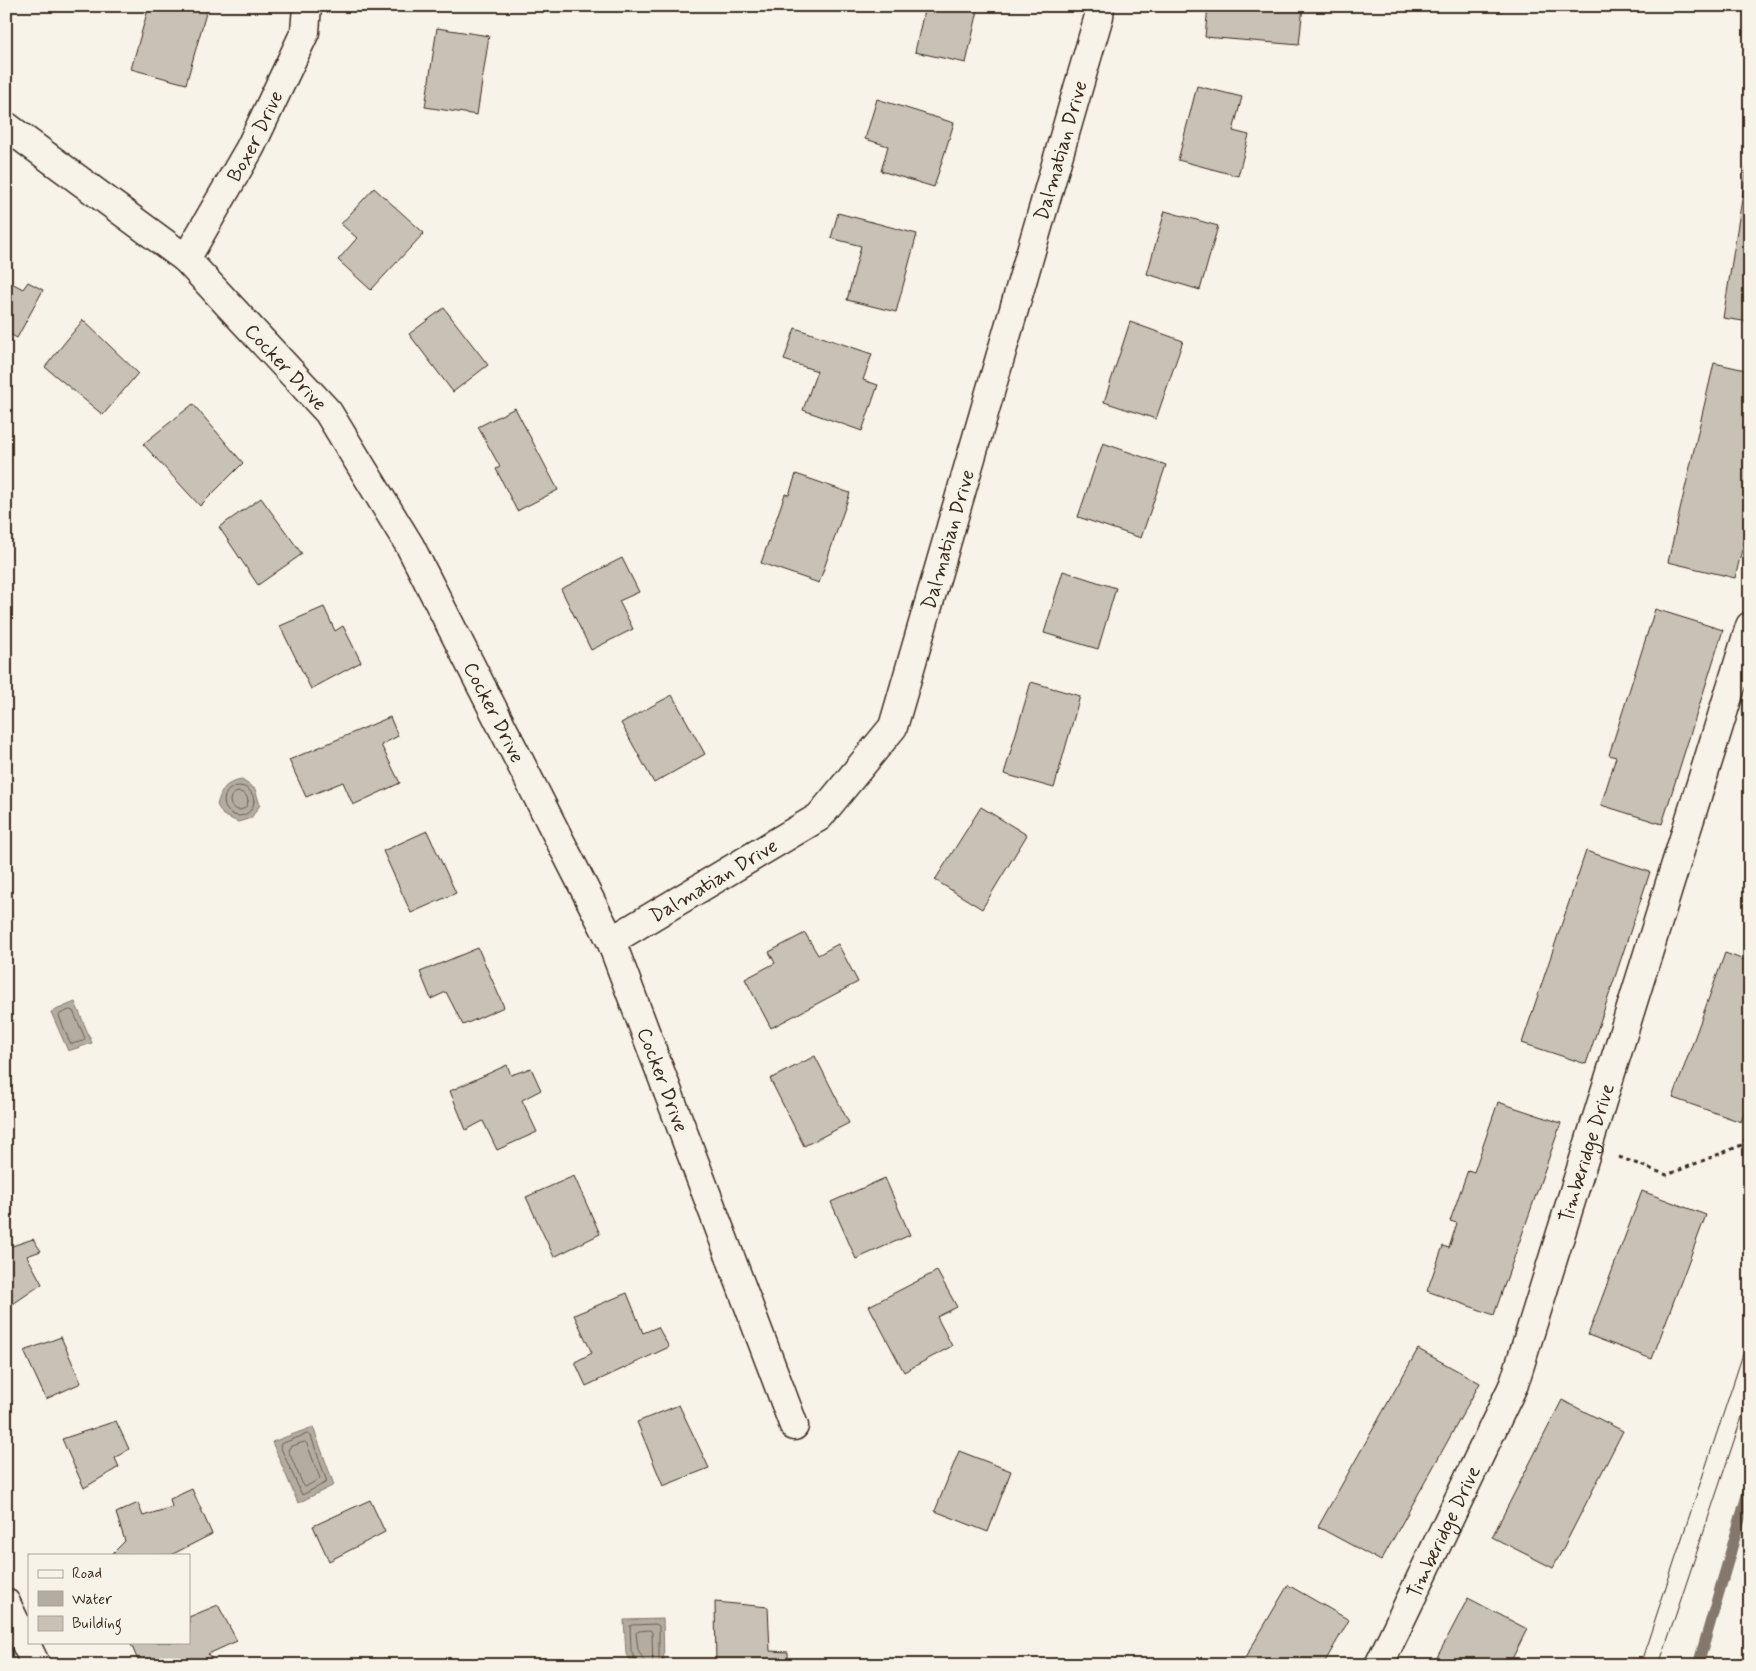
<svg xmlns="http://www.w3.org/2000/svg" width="1756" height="1671" font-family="Mynerve,sans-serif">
	<rect width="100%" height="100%" fill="#f7f3e8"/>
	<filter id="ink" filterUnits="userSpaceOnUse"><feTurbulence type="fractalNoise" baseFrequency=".02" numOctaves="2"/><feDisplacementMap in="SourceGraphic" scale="10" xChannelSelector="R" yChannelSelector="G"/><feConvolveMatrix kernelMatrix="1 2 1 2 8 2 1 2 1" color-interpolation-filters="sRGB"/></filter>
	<g filter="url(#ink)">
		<g fill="#b4aca0" stroke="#84786c">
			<path d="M 242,780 L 255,789 L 260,805 L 251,818 L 238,822 L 223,815 L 217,805 C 222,788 225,783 242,780 Z"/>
			<path d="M 75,1002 L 92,1043 L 68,1051 L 51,1012 Z"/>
			<path d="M 313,1427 L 334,1485 L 298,1503 L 272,1442 Z"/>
			<path d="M 663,1619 L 664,1665 L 634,1665 L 626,1653 L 624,1620 Z"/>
		</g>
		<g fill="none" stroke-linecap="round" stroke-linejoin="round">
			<g stroke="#6b5e52" stroke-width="1">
				<circle cx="239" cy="801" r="15"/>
				<circle cx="239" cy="801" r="9"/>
				<path d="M 70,1010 L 73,1011 L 85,1038 L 83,1041 L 72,1044 L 70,1043 L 59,1016 L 60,1014 Z"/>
				<path d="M 308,1434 L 311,1436 L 327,1482 L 302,1495 L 280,1446 L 281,1444 Z"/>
				<path d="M 305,1442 L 307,1444 L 320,1478 L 318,1480 L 305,1487 L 303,1485 L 288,1450 L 290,1447 Z"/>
				<path d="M 638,1665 L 631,1651 L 630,1626 L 632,1625 L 656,1624 L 659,1626 L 659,1665"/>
				<path d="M 644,1665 L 643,1659 L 638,1649 L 636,1633 L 639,1631 L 650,1630 L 652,1632 L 653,1665"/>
			</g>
			<path stroke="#84786c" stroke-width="11" d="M 1698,1665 L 1750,1485"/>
		</g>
		<g fill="#c8c1b6" stroke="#3b2a1e">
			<path d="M 149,6 L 208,6 L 186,84 L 131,69 Z"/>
			<path d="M 925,6 L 979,6 L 966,63 L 915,52 Z"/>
			<path d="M 1208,6 L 1303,6 L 1299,45 L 1205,37 Z"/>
			<path d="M 437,28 L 489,36 L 477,115 L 425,107 Z"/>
			<path d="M 1197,86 L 1242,97 L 1233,131 L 1249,135 L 1238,176 L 1178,160 Z"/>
			<path d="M 877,99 L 954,123 L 934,187 L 881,171 L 888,146 L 865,139 Z"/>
			<path d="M 1750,149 L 1750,322 L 1723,318 Z"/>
			<path d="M 374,188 L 424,233 L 371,290 L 338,260 L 357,238 L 341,224 Z"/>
			<path d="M 1165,211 L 1218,226 L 1200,290 L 1147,274 Z"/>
			<path d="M 838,213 L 917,234 L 896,312 L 847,300 L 861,246 L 831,238 Z"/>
			<path d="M 6,280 L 23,289 L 28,282 L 43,290 L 17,338 L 6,332 Z"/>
			<path d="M 444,308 L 488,365 L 453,392 L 409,334 Z"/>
			<path d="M 83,320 L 138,373 L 103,415 L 45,367 Z"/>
			<path d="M 1130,322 L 1183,341 L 1156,419 L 1104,402 Z"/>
			<path d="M 795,328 L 872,354 L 863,380 L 878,385 L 862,431 L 803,410 L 817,371 L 784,360 Z"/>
			<path d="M 1714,363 L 1750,371 L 1750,517 L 1735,578 L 1668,562 Z"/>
			<path d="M 193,404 L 243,463 L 200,506 L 143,444 Z"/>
			<path d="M 515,408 L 558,490 L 517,511 L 496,469 L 500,467 L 478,427 Z"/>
			<path d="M 1103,443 L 1166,465 L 1141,538 L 1078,517 Z"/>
			<path d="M 796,474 L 850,493 L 819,583 L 761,563 L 785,494 L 789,495 Z"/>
			<path d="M 261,498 L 302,554 L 258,585 L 219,527 Z"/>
			<path d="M 622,558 L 639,592 L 619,601 L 633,629 L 591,650 L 561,589 Z"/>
			<path d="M 1063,571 L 1116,588 L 1098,649 L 1044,633 Z"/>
			<path d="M 324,607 L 335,631 L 343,626 L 361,662 L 311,689 L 280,626 Z"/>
			<path d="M 1655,609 L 1723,630 L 1662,824 L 1601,805 L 1616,757 L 1609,755 Z"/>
			<path d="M 1031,682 L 1080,696 L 1054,788 L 1004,774 Z"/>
			<path d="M 672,695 L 705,754 L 654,783 L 621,723 Z"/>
			<path d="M 390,717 L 398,736 L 381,745 L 400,783 L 353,805 L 343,782 L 306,797 L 289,760 Z"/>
			<path d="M 981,807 L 1027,835 L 982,909 L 935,880 Z"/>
			<path d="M 427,831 L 456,893 L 411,913 L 383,851 Z"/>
			<path d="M 1586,851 L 1650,872 L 1586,1064 L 1522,1043 Z"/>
			<path d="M 805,933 L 818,955 L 838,944 L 858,982 L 771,1028 L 745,979 L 775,963 L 769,952 Z"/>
			<path d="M 478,948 L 504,1007 L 463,1025 L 446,992 L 431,999 L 420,972 Z"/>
			<path d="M 1725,953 L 1750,962 L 1750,1098 L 1741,1122 L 1673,1098 Z"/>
			<path d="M 815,1056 L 849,1123 L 804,1146 L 770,1079 Z"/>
			<path d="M 507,1065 L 511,1075 L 531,1068 L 541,1090 L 522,1100 L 537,1132 L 497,1150 L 483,1121 L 466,1130 L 450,1091 Z"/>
			<path d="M 1498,1102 L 1561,1123 L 1494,1315 L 1427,1291 L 1443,1246 L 1449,1248 L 1457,1223 L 1450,1221 L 1468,1170 L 1474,1172 Z"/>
			<path d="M 574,1176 L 600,1234 L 554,1257 L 526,1197 Z"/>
			<path d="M 885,1178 L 910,1235 L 856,1259 L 831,1202 Z"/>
			<path d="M 1642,1191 L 1706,1215 L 1652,1359 L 1588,1335 Z"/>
			<path d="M 33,1239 L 41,1251 L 27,1256 L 42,1284 L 10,1306 L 6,1299 L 6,1248 Z"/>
			<path d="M 937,1271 L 957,1307 L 937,1317 L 952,1346 L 904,1372 L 869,1306 Z"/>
			<path d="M 627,1293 L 643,1333 L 658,1327 L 669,1347 L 586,1386 L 575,1362 L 592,1353 L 574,1315 Z"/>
			<path d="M 61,1337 L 81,1383 L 46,1399 L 24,1351 Z"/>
			<path d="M 1418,1349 L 1480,1383 L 1381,1561 L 1318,1527 Z"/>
			<path d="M 1562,1400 L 1623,1431 L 1553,1568 L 1492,1537 Z"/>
			<path d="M 679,1405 L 709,1468 L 663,1486 L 637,1422 Z"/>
			<path d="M 116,1421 L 129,1449 L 115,1458 L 119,1467 L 84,1488 L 62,1439 Z"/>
			<path d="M 959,1451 L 1011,1471 L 988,1532 L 935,1511 Z"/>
			<path d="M 192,1489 L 212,1534 L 171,1555 L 111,1555 L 125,1541 L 116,1513 L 138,1503 L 143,1516 L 172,1507 L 170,1499 Z"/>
			<path d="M 370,1500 L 385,1532 L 329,1561 L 313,1526 Z"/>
			<path d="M 1288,1585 L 1349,1620 L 1323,1665 L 1241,1665 Z"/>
			<path d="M 1468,1598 L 1527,1629 L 1509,1665 L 1433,1665 Z"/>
			<path d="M 715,1602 L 768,1607 L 770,1651 L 788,1652 L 788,1665 L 716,1665 Z"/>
			<path d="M 218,1605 L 237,1641 L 208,1654 L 216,1665 L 140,1665 L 130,1642 L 189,1642 L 189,1617 Z"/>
		</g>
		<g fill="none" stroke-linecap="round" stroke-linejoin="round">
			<defs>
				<g id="street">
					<path id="s1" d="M 6,126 L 186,259 L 328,412 L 410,546 L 611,941 L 794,1426"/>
					<path id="s2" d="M 186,259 L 250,148 L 305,32 L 307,6"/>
					<path id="s3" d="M 611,941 L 819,817 L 893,727 L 1099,16 L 1100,6"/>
					<path id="s4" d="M 1379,1665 L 1514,1384 L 1750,626"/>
				</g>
				<path id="secondary" d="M 6,1603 L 36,1665"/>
			</defs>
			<use href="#street" stroke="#3b2a1e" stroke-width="31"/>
			<use href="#secondary" stroke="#3b2a1e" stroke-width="31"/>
			<path stroke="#3b2a1e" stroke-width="3" stroke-dasharray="4 4" stroke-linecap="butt" d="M 1619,1157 L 1667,1175 L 1742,1145 L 1750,1129"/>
			<use href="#street" stroke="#f7f3e8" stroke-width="28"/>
			<use href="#secondary" stroke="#f7f3e8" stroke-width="28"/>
			<g stroke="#3b2a1e" stroke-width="1">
				<path d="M 1640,1665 L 1750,1333"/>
				<path d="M 1659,1665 L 1750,1393"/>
			</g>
		</g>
	</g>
	<g text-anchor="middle" stroke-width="4" stroke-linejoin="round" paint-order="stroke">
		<g font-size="20" fill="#3b2a1e" stroke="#f7f3e8">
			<text dy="7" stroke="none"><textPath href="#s2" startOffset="141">Boxer Drive</textPath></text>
			<text dy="7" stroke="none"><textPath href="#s3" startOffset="959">Dalmatian Drive</textPath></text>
			<text dy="7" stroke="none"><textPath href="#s1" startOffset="371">Cocker Drive</textPath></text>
			<text dy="7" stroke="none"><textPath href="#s3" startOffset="554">Dalmatian Drive</textPath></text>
			<text dy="7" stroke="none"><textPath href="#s1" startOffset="776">Cocker Drive</textPath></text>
			<text dy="7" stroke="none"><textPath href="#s3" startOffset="119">Dalmatian Drive</textPath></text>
			<text dy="7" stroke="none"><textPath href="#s1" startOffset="1181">Cocker Drive</textPath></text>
			<text dy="7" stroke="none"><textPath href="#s4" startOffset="554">Timberidge Drive</textPath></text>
			<text dy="7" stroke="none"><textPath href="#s4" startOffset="148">Timberidge Drive</textPath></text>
		</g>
	</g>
	<rect width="1756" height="1671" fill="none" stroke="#f7f3e8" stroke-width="25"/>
	<rect x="12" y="12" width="1731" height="1646" fill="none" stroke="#3b2a1e" stroke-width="2" filter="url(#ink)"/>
	<rect x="28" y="1554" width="162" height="90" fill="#f7f3e8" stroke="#aca397"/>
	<rect x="38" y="1570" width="25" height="8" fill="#f7f3e8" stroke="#aca397"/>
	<text x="72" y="1578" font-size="15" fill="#3b2a1e">Road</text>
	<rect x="38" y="1591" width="25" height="15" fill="#b4aca0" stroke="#aca397"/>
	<text x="72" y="1604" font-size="15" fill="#3b2a1e">Water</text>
	<rect x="38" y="1616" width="25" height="15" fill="#c8c1b6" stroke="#aca397"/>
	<text x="72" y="1628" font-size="15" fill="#3b2a1e">Building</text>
</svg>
